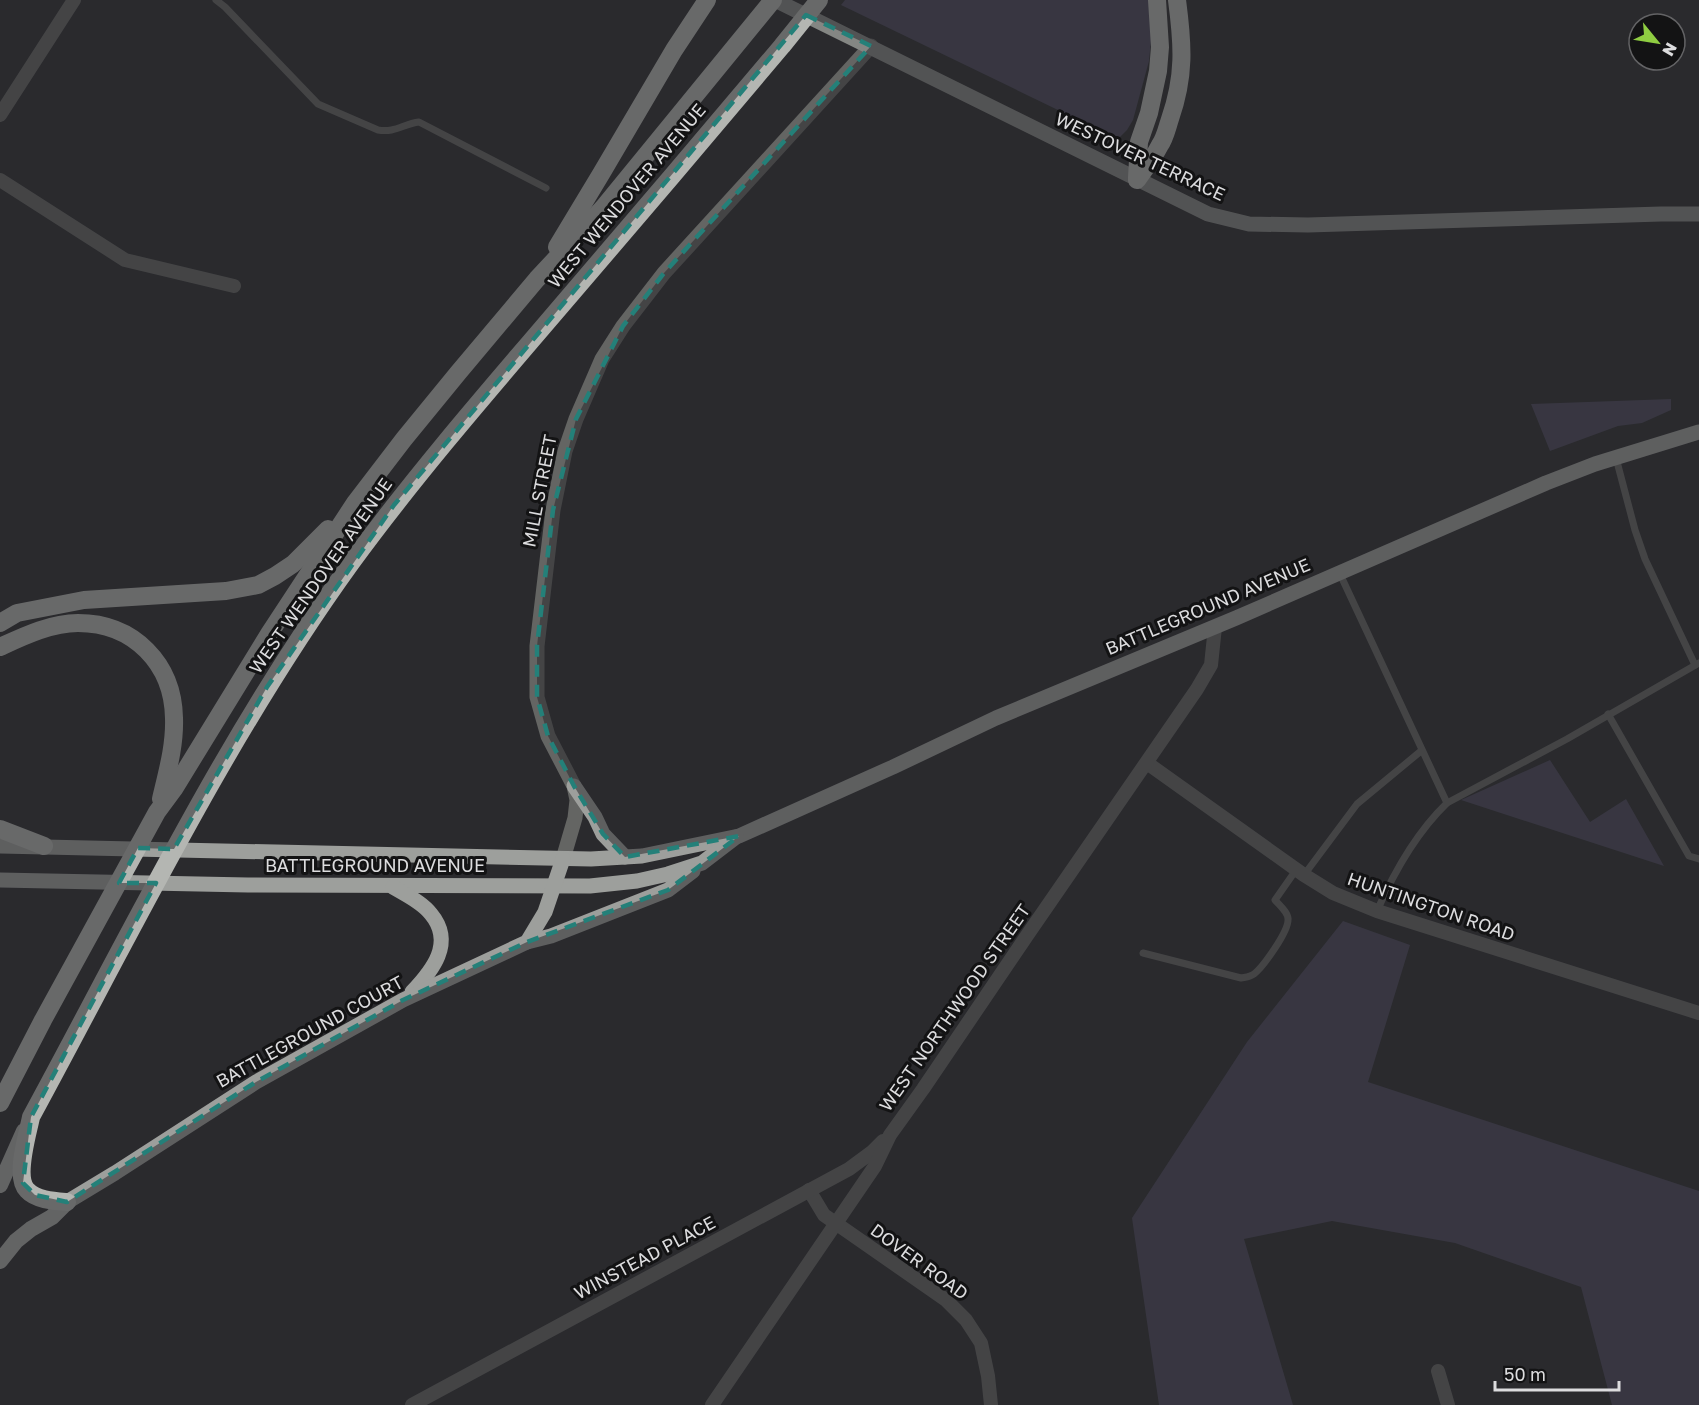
<svg xmlns="http://www.w3.org/2000/svg" width="1699" height="1405" font-family="'Golos Text',sans-serif">
	<rect width="100%" height="100%" fill="#2a2a2d"/>
	<g fill="#494659">
		<path d="M 845,0 L 1149,0 L 1152,30 L 1149,61 L 1133,120 L 1127,130 L 1118,139 L 841,5 Z"/>
		<path d="M 1671,399 L 1671,410 L 1642,423 L 1618,426 L 1550,451 L 1531,404 Z"/>
		<path d="M 1550,760 L 1590,822 L 1626,799 L 1664,866 L 1461,800 Z"/>
		<path d="M 1343,921 L 1410,945 L 1368,1082 L 1699,1191 L 1699,1405 L 1612,1405 L 1581,1287 L 1455,1243 L 1332,1221 L 1244,1239 L 1293,1405 L 1159,1405 L 1132,1218 L 1247,1042 Z"/>
	</g>
	<g fill="none" stroke-linecap="round" stroke-linejoin="round">
		<g stroke="#646563" stroke-width="7">
			<path d="M 216,0 L 225,7 L 318,104 L 378,130 C 395,133 403,124 419,122 L 546,188"/>
			<path d="M 1616,458 L 1635,530 L 1645,559 L 1695,665"/>
			<path d="M 1340,574 L 1447,803"/>
			<path d="M 1608,714 L 1689,856 L 1699,859"/>
			<path d="M 1304,875 L 1357,804 L 1421,751"/>
			<path d="M 1377,911 C 1394,872 1416,833 1447,803 L 1567,739 L 1699,663"/>
			<path d="M 1143,953 L 1241,978 C 1246,977 1250,977 1254,974 C 1263,967 1289,931 1288,919 C 1288,912 1279,905 1275,900 L 1296,870"/>
		</g>
		<g stroke="#646563" stroke-width="14">
			<path d="M 0,115 L 74,0"/>
			<path d="M 0,180 L 125,260 L 234,286"/>
			<path d="M 1147,763 L 1304,875 L 1333,893 L 1377,911 L 1699,1013"/>
			<path d="M 809,1190 L 824,1215 L 946,1300 L 966,1320 L 981,1343 L 988,1376 L 991,1405"/>
			<path d="M 1438,1371 L 1448,1405"/>
			<path d="M 412,1405 L 849,1169 L 872,1152 L 883,1141"/>
			<path d="M 712,1405 L 875,1166 L 890,1135 L 923,1089 L 1028,934 L 1197,689 L 1211,665 L 1215,627"/>
		</g>
		<path stroke="#646563" stroke-width="15" d="M 563,859 L 575,818 L 577,800 L 574,786 L 548,736 L 537,697 L 537,646 L 553,510 L 565,451 L 576,419 L 602,359 L 623,326 L 664,273 L 871,46"/>
		<path stroke="#848683" stroke-width="15" d="M 775,0 L 1208,214 L 1249,224 L 1308,225 L 1661,214 L 1699,214"/>
		<g stroke="#9d9f9c" stroke-width="15">
			<path d="M 574,786 L 595,817 L 603,834 L 625,857"/>
			<path d="M 0,846 L 591,859 L 642,856 L 739,836 L 893,767 L 996,718 L 1236,618 L 1546,483 L 1595,464 L 1699,432"/>
			<path d="M 0,880 L 248,885 L 590,886 L 637,881 L 668,874 L 702,863 L 736,837"/>
			<path d="M 393,887 C 406,895 422,902 431,914 C 455,943 432,971 412,992"/>
			<path d="M 527,942 L 551,936 L 668,890 L 693,871"/>
			<path d="M 67,1202 L 115,1173 L 256,1082 L 403,1000 L 527,942 L 545,912 L 563,859"/>
		</g>
		<g stroke="#a8aaa7" stroke-width="16">
			<path d="M 0,1185 L 24,1131"/>
			<path d="M 0,1261 L 16,1241 L 31,1229 L 52,1217 L 67,1202"/>
		</g>
		<g stroke="#b4b6b2" stroke-width="18">
			<path d="M 1137,178 L 1139,142 L 1149,113 L 1158,71 L 1160,47 L 1157,0"/>
			<path d="M 1137,180 C 1145,169 1154,157 1160,145 C 1165,138 1167,128 1170,119 C 1185,76 1183,45 1177,0"/>
			<path d="M 557,247 L 601,174 L 674,50 L 707,0"/>
			<path d="M 0,623 L 17,613 L 84,600 L 226,591 L 258,585 L 275,576 L 293,564 L 328,529"/>
			<path d="M 0,647 C 24,636 51,623 78,623 C 134,623 173,664 174,718 C 175,746 167,773 161,799"/>
			<path d="M 0,829 L 44,846"/>
			<path d="M 0,1103 L 43,1020 L 157,812 L 174,789 L 269,634 L 355,503 L 404,439 L 458,373 L 537,279 L 603,208 L 773,0"/>
			<path d="M 67,1202 C 54,1201 36,1200 27,1190 C 14,1177 28,1133 31,1117 C 133,929 226,736 351,563 C 411,481 477,404 543,327 C 623,234 703,140 782,46 L 819,0"/>
		</g>
	</g>
	<path d="M0 0H1699V1405H0ZM 806,15 L 871,46 L 664,273 L 623,326 L 576,419 L 553,510 L 537,646 L 537,697 L 548,736 L 574,786 L 603,834 L 625,857 L 739,836 L 668,890 L 527,942 L 403,1000 L 256,1082 L 67,1202 L 35,1195 L 23,1183 L 31,1117 L 156,883 L 119,883 L 138,848 L 174,849 L 267,687 L 394,505 Z" fill="#2a2a2d" fill-opacity=".55" fill-rule="evenodd"/>
	<path fill="none" stroke="#248079" stroke-width="4.5" stroke-dasharray="12 8" stroke-linejoin="round" d="M 806,15 L 871,46 L 664,273 L 623,326 L 576,419 L 553,510 L 537,646 L 537,697 L 548,736 L 574,786 L 603,834 L 625,857 L 739,836 L 668,890 L 527,942 L 403,1000 L 256,1082 L 67,1202 L 35,1195 L 23,1183 L 31,1117 L 156,883 L 119,883 L 138,848 L 174,849 L 267,687 L 394,505 Z"/>
	<g text-anchor="middle" stroke-width="6" stroke-linejoin="round" paint-order="stroke">
		<g font-size="18" fill="#dcdcde" stroke="#131314">
			<text transform="translate(1140 157) rotate(25)" y="6">WESTOVER TERRACE</text>
			<text transform="translate(627 196) rotate(-50)" y="6">WEST WENDOVER AVENUE</text>
			<text transform="translate(540 491) rotate(-79)" y="6">MILL STREET</text>
			<text transform="translate(321 576) rotate(-55)" y="6">WEST WENDOVER AVENUE</text>
			<text transform="translate(1208 607) rotate(-23)" y="6">BATTLEGROUND AVENUE</text>
			<text x="375" y="872">BATTLEGROUND AVENUE</text>
			<text transform="translate(1431 907) rotate(19)" y="6">HUNTINGTON ROAD</text>
			<text transform="translate(955 1008) rotate(-55)" y="6">WEST NORTHWOOD STREET</text>
			<text transform="translate(310 1032) rotate(-29)" y="6">BATTLEGROUND COURT</text>
			<text transform="translate(645 1258) rotate(-28)" y="6">WINSTEAD PLACE</text>
			<text transform="translate(919 1262) rotate(36)" y="6">DOVER ROAD</text>
		</g>
	</g>
	<g transform="translate(1657 42) rotate(120)"><circle r="28" fill="#131314" stroke="#636365" stroke-width="1.5"/>
	<path d="M0-4.5L10 22L0 15L-10 22Z" fill="#8fcd42"/>
	<text y="-9" font-size="16" font-weight="bold" text-anchor="middle" fill="#dcdcde">N</text>
	</g>
	<path d="M1495 1381v9h124v-9" fill="none" stroke="#dcdcde" stroke-width="3"/>
	<text x="1504" y="1381" font-size="18" fill="#dcdcde" stroke="#131314" stroke-width="4.5" paint-order="stroke">50 m</text>
</svg>
